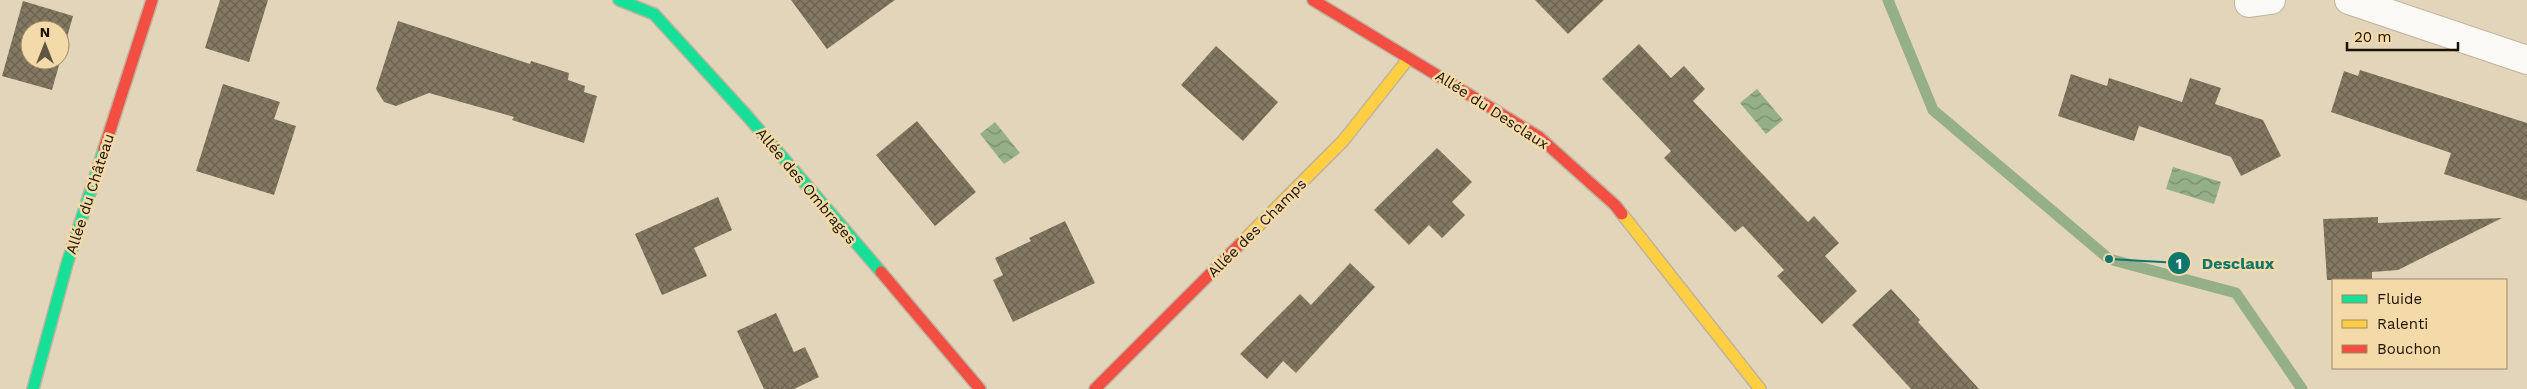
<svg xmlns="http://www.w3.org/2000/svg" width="2527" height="389" font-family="'Work Sans',sans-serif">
	<defs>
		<pattern id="water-waves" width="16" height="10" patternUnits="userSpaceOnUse" patternTransform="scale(1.25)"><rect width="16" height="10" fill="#95af88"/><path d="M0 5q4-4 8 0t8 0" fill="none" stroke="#798d6d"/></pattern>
		<pattern id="building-cross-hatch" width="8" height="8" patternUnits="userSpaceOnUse" patternTransform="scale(1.25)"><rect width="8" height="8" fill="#837963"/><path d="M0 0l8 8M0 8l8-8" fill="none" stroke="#6a624f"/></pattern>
	</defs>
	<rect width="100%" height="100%" fill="#e3d5ba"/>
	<g fill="url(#water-waves)">
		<path d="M 1757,89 L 1783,120 L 1766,134 L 1740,103 Z"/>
		<path d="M 995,122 L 1020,153 L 1004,164 L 980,134 Z"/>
		<path d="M 2173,167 L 2221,182 L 2214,204 L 2166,189 Z"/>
	</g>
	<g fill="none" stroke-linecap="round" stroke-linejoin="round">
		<path stroke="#95af88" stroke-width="11" d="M 1888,0 L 1933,110 L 2109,259 L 2236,293 L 2302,389"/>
	</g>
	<g fill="url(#building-cross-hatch)" fill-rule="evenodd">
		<path d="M 220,0 L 268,0 L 249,62 L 205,48 Z"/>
		<path d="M 791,0 L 895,0 L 827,49 Z"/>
		<path d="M 1535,0 L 1604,0 L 1568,34 Z"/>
		<path d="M 23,1 L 73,16 L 52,90 L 2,76 ZM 30,30 L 60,30 L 60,60 L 30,60 Z"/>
		<path d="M 398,21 L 530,64 L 531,61 L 569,73 L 568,80 L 585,86 L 584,92 L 597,96 L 584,143 L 512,120 L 514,117 L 429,93 L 396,106 L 384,102 L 376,89 Z"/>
		<path d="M 1639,44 L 1671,78 L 1684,66 L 1705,89 L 1693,101 L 1808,222 L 1814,216 L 1839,243 L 1825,256 L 1857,291 L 1822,324 L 1777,276 L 1784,270 L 1743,226 L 1735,232 L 1664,158 L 1671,151 L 1602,79 Z"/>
		<path d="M 1216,46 L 1278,102 L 1243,141 L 1181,85 Z"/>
		<path d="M 2360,70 L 2527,123 L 2527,201 L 2444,174 L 2451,153 L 2331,112 L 2344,71 L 2358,76 Z"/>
		<path d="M 2071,74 L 2107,86 L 2109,78 L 2182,102 L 2190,78 L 2221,88 L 2215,104 L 2263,120 L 2281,156 L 2241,176 L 2231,157 L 2139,126 L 2134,141 L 2058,116 Z"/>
		<path d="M 223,84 L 280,102 L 274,119 L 296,126 L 274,195 L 196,171 Z"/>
		<path d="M 917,121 L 976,192 L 935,226 L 876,155 Z"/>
		<path d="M 1437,148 L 1472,182 L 1452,202 L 1465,215 L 1442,238 L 1429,225 L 1409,245 L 1374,210 Z"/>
		<path d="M 718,197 L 732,230 L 694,248 L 707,276 L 662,295 L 635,234 Z"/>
		<path d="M 2378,217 L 2378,223 L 2502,218 L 2398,270 L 2372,272 L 2372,280 L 2327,280 L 2323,219 Z"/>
		<path d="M 1065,221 L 1095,283 L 1013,322 L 993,280 L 1003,275 L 995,258 L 1031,241 L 1029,238 Z"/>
		<path d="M 1350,263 L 1375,287 L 1296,373 L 1283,361 L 1267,379 L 1240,354 L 1300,294 L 1311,305 Z"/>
		<path d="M 1891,289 L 1920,320 L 1918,322 L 1979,389 L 1911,389 L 1852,325 Z"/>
		<path d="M 776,313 L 794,352 L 805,347 L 819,377 L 794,389 L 764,389 L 737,331 Z"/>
	</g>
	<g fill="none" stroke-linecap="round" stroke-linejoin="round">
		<defs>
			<g id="street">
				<path d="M 2349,0 L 2527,60"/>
				<path d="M 2249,3 L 2271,0"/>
			</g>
			<g id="fast">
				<path d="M 619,0 L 654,14 L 749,118 L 881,272"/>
				<path d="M 33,389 L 67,264 L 104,149"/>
			</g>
			<g id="slow">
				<path d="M 1622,214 L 1760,389"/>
				<path d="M 1244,240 L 1343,141 L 1409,58"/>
			</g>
			<g id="jam">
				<path d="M 1313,0 L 1539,137 L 1615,205 L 1622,214"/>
				<path d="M 104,149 L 152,0"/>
				<path d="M 881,272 L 980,389"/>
				<path d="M 1095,389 L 1244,240"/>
			</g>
		</defs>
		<use href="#street" stroke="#beb39e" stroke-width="30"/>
		<use href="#fast" stroke="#beb39e" stroke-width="14"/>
		<use href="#slow" stroke="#beb39e" stroke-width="14"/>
		<use href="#jam" stroke="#beb39e" stroke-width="14"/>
		<use href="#street" stroke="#fbf9f5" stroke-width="28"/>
		<use href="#fast" stroke="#16e098" stroke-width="11"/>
		<use href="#slow" stroke="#ffcf43" stroke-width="11"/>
		<use href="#jam" stroke="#f24e42" stroke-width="11"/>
	</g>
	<g text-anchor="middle" stroke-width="5" stroke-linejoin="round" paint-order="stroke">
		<g font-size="15" fill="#1b1202" stroke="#f4daa9">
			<text transform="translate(1492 110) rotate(33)" y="5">Allée du Desclaux</text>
			<text transform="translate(806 186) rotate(50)" y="5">Allée des Ombrages</text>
			<text transform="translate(90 194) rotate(-72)" y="5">Allée du Château</text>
			<text transform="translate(1257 228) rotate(-45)" y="5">Allée des Champs</text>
		</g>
	</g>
	<path fill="none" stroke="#0f766e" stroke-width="2" d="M2109 259L2179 263"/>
	<g fill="#0f766e" stroke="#f4daa9" stroke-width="2">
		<circle cx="2109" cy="259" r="5"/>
		<circle cx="2179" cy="263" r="12"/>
	</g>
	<g font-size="15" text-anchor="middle" font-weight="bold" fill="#fff">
		<text x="2179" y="269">1</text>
	</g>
	<g font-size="16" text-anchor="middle" font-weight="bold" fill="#0f766e" stroke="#f4daa9" stroke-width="5" stroke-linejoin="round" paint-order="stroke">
		<text x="2238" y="269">Desclaux</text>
	</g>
	<rect x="2332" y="279" width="175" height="90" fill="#f4daa9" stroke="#9d8a66"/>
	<rect x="2342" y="295" width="25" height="8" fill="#16e098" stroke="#9d8a66"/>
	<text x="2377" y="304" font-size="15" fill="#1b1202">Fluide</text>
	<rect x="2342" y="320" width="25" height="8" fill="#ffcf43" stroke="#9d8a66"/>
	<text x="2377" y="329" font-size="15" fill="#1b1202">Ralenti</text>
	<rect x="2342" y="345" width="25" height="8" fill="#f24e42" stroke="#9d8a66"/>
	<text x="2377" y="354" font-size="15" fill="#1b1202">Bouchon</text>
	<g transform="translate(45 45)"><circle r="24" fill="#f4daa9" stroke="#9d8a66"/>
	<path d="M0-4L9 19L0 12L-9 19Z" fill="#615642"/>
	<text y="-8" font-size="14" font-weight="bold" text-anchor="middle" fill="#1b1202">N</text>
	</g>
	<path d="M2347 42v8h111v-8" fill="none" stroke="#1b1202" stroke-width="2.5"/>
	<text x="2354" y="42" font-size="15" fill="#1b1202" stroke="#f4daa9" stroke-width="4" paint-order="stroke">20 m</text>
</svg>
